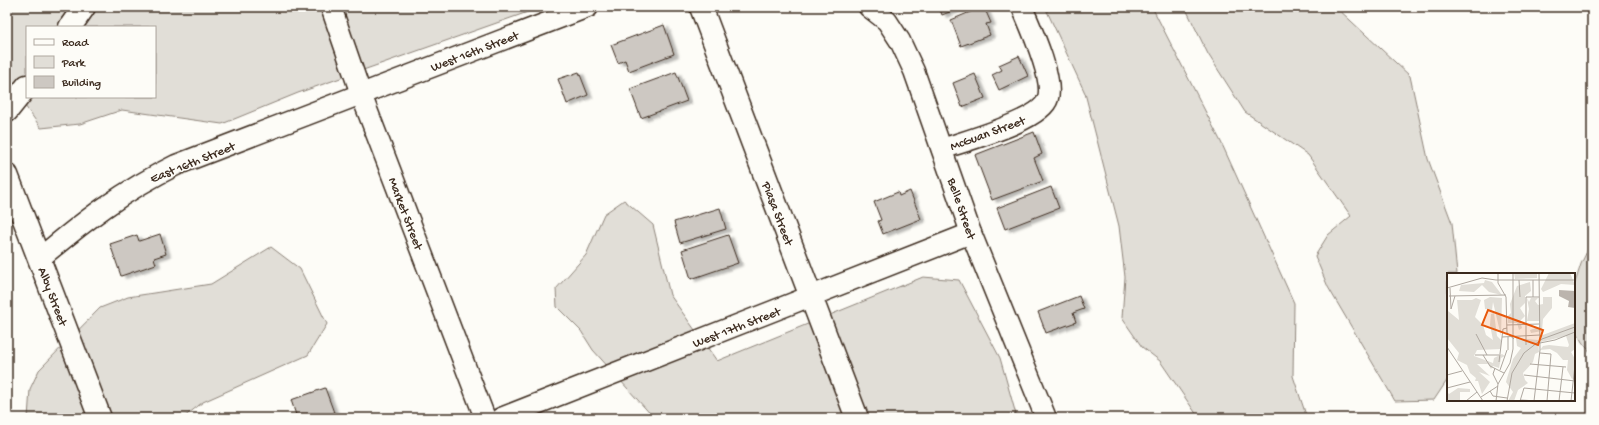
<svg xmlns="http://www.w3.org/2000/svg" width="1599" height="425" font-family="'Gochi Hand',sans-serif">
	<defs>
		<filter id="shadow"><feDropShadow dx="4.5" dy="2.5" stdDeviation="1" flood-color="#0004"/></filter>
	</defs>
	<rect width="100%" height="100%" fill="#fdfcf7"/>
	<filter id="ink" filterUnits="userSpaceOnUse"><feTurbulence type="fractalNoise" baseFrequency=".025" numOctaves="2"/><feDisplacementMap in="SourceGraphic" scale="8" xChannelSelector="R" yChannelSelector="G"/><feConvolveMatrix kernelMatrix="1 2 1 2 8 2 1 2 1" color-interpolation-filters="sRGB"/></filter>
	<g filter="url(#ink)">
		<g fill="#e1ded7" stroke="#8e847a" fill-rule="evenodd">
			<path d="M 7,7 L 542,7 L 298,93 L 222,124 L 122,110 L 80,124 L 41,128 L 7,81 ZM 27,27 L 155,27 L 155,97 L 27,97 Z"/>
			<path d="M 1045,7 L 1152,7 L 1221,142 L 1294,303 L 1293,376 L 1307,418 L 1199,418 L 1160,361 L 1142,347 L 1122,318 L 1125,277 L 1119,226 L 1085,93 Z"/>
			<path d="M 1185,7 L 1336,7 L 1410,76 L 1428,159 L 1452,223 L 1457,274 L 1448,274 L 1448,379 L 1434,400 L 1395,401 L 1328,287 L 1315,256 L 1328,235 L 1351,216 L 1308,155 L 1245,112 L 1208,54 Z"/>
			<path d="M 624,200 L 653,225 L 670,295 L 717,361 L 923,277 L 959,280 L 1000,358 L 1017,418 L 654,418 L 593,350 L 581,331 L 557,307 L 556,289 L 586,255 L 604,214 Z"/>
			<path d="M 1592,241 L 1592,354 L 1582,342 L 1574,327 L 1574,286 L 1581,264 Z"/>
			<path d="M 271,247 L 300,269 L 327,324 L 308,355 L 203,402 L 183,418 L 28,418 L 30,389 L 39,370 L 100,308 L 128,297 L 211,284 Z"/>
		</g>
		<g fill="#cdc8c2" stroke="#3b2a1e" filter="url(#shadow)">
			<path d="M 939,7 L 962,7 L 942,15 Z"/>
			<path d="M 982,7 L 984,7 L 991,23 L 986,24 L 990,35 L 961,46 L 951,20 Z"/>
			<path d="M 664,25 L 674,54 L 629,71 L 625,60 L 618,63 L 611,45 Z"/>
			<path d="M 1019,56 L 1028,76 L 999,90 L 992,75 L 1002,70 L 999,65 Z"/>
			<path d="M 579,72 L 588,95 L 567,104 L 558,79 Z"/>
			<path d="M 676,72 L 687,101 L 641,118 L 630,89 Z"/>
			<path d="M 975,74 L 985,98 L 962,107 L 953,83 Z"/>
			<path d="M 1034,132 L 1042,154 L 1034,158 L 1043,181 L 992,200 L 975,155 Z"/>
			<path d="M 1051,187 L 1059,208 L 1005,229 L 997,208 Z"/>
			<path d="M 910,191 L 921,219 L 883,234 L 878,221 L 881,220 L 874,202 L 898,192 L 899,196 Z"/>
			<path d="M 720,208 L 726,229 L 680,243 L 674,222 Z"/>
			<path d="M 160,234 L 166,254 L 154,258 L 156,264 L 121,276 L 110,244 L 137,235 L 139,241 Z"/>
			<path d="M 728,235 L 738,263 L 691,279 L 682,250 Z"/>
			<path d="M 1079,296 L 1084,309 L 1073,313 L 1076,322 L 1046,333 L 1038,312 Z"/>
			<path d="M 325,388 L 336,418 L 297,418 L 291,400 Z"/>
		</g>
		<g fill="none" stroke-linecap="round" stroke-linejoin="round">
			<defs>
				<g id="minor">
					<path d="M 331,7 L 361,94 L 485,418"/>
					<path d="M 869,7 L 887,21 L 900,41 L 914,71 L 971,233 L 1046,418"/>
					<path d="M 942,149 C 964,141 1042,121 1048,98 C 1054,78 1030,26 1022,7"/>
					<path d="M 39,259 C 84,221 123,191 176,165 L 588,7"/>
					<path d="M 501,418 L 971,233"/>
				</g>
				<g id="tertiary">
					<path d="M 701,7 L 857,418"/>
					<path d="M 7,175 L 100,418"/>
				</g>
				<g id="trunk">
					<path d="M 70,27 L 84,7"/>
					<path d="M 7,111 L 27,86"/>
				</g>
			</defs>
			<use href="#minor" stroke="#3b2a1e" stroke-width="23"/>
			<use href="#tertiary" stroke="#3b2a1e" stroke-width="25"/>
			<use href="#trunk" stroke="#3b2a1e" stroke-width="25"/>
			<use href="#minor" stroke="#fdfcf7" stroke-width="20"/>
			<use href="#tertiary" stroke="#fdfcf7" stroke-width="22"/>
			<use href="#trunk" stroke="#fdfcf7" stroke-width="22"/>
		</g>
	</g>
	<g text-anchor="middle" stroke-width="3" stroke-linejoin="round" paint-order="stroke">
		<g font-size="13" fill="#3b2a1e" stroke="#fdfcf7">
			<text transform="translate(474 50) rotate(-21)" y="5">West 16th Street</text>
			<text transform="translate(987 132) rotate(-20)" y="5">McGuan Street</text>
			<text transform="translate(192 161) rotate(-22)" y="5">East 16th Street</text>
			<text transform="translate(963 208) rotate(71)" y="5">Belle Street</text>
			<text transform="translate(407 213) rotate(69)" y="5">Market Street</text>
			<text transform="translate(779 213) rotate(69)" y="5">Piasa Street</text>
			<text transform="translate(54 296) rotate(69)" y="5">Alby Street</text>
			<text transform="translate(736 326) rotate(-21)" y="5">West 17th Street</text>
		</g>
	</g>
	<g transform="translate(1447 273)">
		<rect width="128" height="128" fill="#fdfcf7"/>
		<path d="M 67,0 L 90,0 L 90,5 L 68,6 ZM 102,0 L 123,0 L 128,12 L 114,11 L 96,19 L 94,16 ZM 38,7 L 45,9 L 55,22 L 42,19 L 35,12 L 27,19 L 12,18 L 14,12 L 37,10 ZM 83,9 L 84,18 L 78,23 L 78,30 L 73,35 L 78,43 L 73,48 L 75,55 L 72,57 L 70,50 L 61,50 L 61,43 L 64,40 L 63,31 L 70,13 ZM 43,24 L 55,25 L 54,63 L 46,29 L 45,37 L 38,36 L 37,27 ZM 96,24 L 105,24 L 105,35 L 96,46 L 95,58 L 84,60 L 83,57 L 92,54 L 93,48 L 80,48 L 82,36 L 80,25 L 82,29 L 84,25 L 91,25 L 88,28 L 91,32 L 96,31 ZM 29,25 L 34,27 L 28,44 L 36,52 L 39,62 L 46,67 L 43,52 L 44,41 L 47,40 L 50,63 L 54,67 L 54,76 L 30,77 L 27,83 L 46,90 L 47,85 L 55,81 L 58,83 L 54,85 L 52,95 L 46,93 L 44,96 L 41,91 L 30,91 L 43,103 L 32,99 L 43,109 L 35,121 L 31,108 L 28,108 L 29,105 L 23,100 L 20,92 L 10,87 L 12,80 L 0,65 L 0,27 L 1,38 L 12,47 L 10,27 L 25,27 ZM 128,50 L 128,76 L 124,79 L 128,86 L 128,105 L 125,106 L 120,97 L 121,87 L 116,87 L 110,80 L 103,76 L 93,77 L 96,73 L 102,72 L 121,74 L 122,72 L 119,63 L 94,69 L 93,63 ZM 69,65 L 91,67 L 92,79 L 88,81 L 86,89 L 76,100 L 78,107 L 81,110 L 71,117 L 67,128 L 61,128 L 66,119 L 59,109 L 60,105 L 66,86 L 74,75 L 70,73 ZM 11,115 L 23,116 L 23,119 L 13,119 L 13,128 L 0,128 L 0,119 L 2,121 Z" fill="#e1ded7"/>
		<path d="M 112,17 L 128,18 L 128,35 L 121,34 L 122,28 L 112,23 Z" fill="#bbb4ad"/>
		<path fill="none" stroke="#afa8a0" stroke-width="1" d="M 51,0 L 51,10 L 59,24 L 60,60 L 67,66M 72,7 L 73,24M 86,7 L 86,24M 0,15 L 35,5 L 49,7 L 128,7M 3,15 L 4,36 L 8,23M 2,23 L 59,22M 60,52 L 92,51M 29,61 L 40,82M 55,64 L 93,62M 93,70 L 108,67 L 128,59M 79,72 L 79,24 L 92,24M 0,74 L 36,128M 61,77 L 61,64M 93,80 L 104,81 L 100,128M 28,82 L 52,82M 36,82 L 43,93 L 57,100M 52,89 L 56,56 L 60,55M 83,91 L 119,94M 48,95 L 46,101 L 51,111M 53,97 L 60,77M 0,102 L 15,98M 77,102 L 128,108M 0,115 L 23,109M 43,118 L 46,123 L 60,125M 34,124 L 51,113M 74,127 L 90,128M 19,128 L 30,119M 49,128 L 51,111 L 63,90 L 66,76 L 66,0M 60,128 L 65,100 L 77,80 L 95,66 L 128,54M 73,128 L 77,115 L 128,120M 87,128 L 93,77 L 92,0M 112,128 L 116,94M 124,128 L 128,92"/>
		<path fill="#e8590c" fill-opacity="0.15" stroke="#e8590c" stroke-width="2" d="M 41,37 L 96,57 L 91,72 L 35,52 Z"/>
		<rect width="128" height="128" fill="none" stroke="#3b2a1e" stroke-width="2"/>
	</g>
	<rect width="1599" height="425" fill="none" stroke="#fdfcf7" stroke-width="24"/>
	<rect x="12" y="12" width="1575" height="401" fill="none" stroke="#3b2a1e" stroke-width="1.5" filter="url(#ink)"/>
	<rect x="26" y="26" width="130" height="72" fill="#fdfcf7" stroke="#afa8a0"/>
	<rect x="34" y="39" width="20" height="6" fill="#fdfcf7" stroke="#afa8a0"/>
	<text x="62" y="46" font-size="12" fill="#3b2a1e">Road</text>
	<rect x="34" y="56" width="20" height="12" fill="#e1ded7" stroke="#afa8a0"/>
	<text x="62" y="66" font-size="12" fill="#3b2a1e">Park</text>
	<rect x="34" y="76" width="20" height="12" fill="#cdc8c2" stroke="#afa8a0"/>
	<text x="62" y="86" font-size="12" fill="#3b2a1e">Building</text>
</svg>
